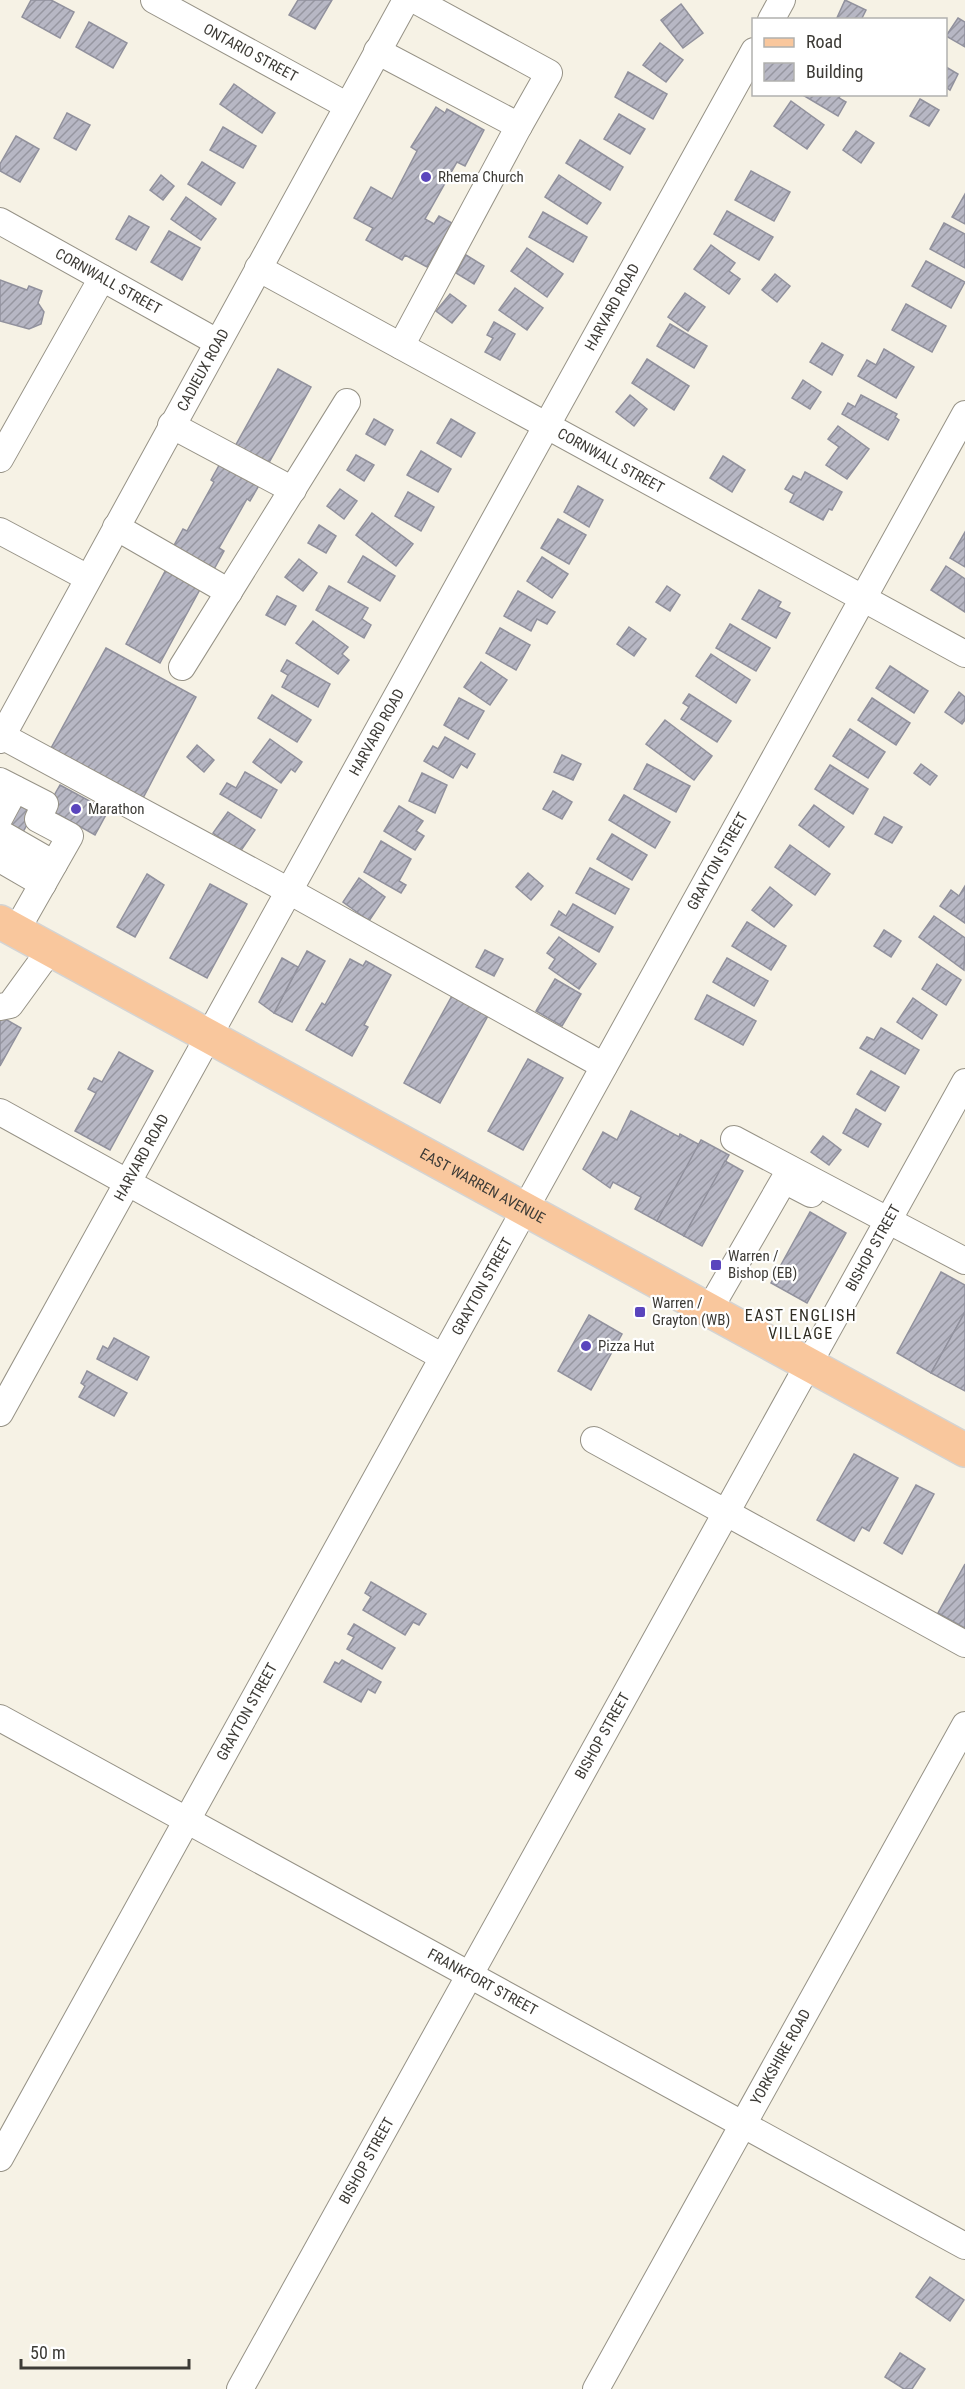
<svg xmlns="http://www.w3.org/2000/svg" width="965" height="2389" font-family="'Roboto Condensed',sans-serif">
	<defs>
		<pattern id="building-hatch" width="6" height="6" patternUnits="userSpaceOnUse" patternTransform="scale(1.5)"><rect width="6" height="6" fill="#b7b7c4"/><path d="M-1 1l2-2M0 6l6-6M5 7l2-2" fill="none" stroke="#9696a0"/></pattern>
	</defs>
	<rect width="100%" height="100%" fill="#f6f2e5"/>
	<g fill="url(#building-hatch)" stroke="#91919d" stroke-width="1.5">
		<path d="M 31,0 L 51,0 L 74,12 L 60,38 L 22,17 Z"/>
		<path d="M 298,0 L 332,0 L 315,29 L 289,15 Z"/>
		<path d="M 845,0 L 866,10 L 861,20 L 836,20 Z"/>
		<path d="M 681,4 L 703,33 L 683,48 L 661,20 Z"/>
		<path d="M 958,18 L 965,22 L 965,47 L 946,36 Z"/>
		<path d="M 89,22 L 127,43 L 113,68 L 76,47 Z"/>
		<path d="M 660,43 L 683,60 L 666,82 L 643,65 Z"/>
		<path d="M 946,67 L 958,74 L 950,90 L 946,87 Z"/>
		<path d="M 628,72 L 667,94 L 653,119 L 615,97 Z"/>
		<path d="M 234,84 L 275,113 L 262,133 L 220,104 Z"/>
		<path d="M 801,94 L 841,94 L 839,98 L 846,102 L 838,116 Z"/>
		<path d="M 920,99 L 939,110 L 929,126 L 910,116 Z"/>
		<path d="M 791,101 L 824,125 L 807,149 L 774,126 Z"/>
		<path d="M 436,107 L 445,113 L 447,109 L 484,130 L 465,166 L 457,162 L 425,219 L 434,224 L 439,216 L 452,223 L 427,267 L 405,255 L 402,260 L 366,240 L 373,228 L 354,218 L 371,187 L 392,199 L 417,151 L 411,147 Z"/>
		<path d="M 67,113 L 90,125 L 76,150 L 54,138 Z"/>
		<path d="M 619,114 L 645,129 L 630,154 L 604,139 Z"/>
		<path d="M 223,127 L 256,146 L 243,168 L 210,150 Z"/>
		<path d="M 856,131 L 874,143 L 861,163 L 843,150 Z"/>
		<path d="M 16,136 L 39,149 L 20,182 L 0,171 L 0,164 Z"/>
		<path d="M 580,140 L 623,167 L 610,190 L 566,163 Z"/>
		<path d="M 202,162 L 235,183 L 221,205 L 188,184 Z"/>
		<path d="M 751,171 L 790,192 L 774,221 L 735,200 Z"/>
		<path d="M 161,175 L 174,186 L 163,200 L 150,190 Z"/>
		<path d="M 559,175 L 601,203 L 587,224 L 545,197 Z"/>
		<path d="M 965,194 L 965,224 L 952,217 Z"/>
		<path d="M 186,197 L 216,219 L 201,240 L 171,219 Z"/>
		<path d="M 727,211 L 773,237 L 759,260 L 714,234 Z"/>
		<path d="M 543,212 L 587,237 L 573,262 L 529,237 Z"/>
		<path d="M 129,216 L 149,227 L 136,250 L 116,239 Z"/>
		<path d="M 944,223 L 965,234 L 965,268 L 930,249 Z"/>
		<path d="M 169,231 L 200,248 L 182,280 L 151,262 Z"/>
		<path d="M 711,245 L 735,263 L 729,271 L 740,279 L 729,294 L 694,269 Z"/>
		<path d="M 527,248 L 563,274 L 547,297 L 511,271 Z"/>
		<path d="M 466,255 L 484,266 L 474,284 L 456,273 Z"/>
		<path d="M 926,261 L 965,282 L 951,308 L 912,286 Z"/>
		<path d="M 775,274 L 790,286 L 777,302 L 762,290 Z"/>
		<path d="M 0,280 L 27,290 L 29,286 L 42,291 L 38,303 L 44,312 L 41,324 L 29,329 L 0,321 Z"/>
		<path d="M 515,288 L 543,308 L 527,330 L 499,310 Z"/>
		<path d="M 685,293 L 705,307 L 688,331 L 668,317 Z"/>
		<path d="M 450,294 L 466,306 L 452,323 L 436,311 Z"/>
		<path d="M 906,304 L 946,326 L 932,352 L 892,330 Z"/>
		<path d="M 494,322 L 515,334 L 500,360 L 485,352 L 493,338 L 487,335 Z"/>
		<path d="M 670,324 L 707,346 L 694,368 L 657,346 Z"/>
		<path d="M 822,343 L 843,355 L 832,375 L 810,362 Z"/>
		<path d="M 884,349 L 914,367 L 896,398 L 858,376 L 867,360 L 876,365 Z"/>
		<path d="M 647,359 L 689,386 L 674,410 L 632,383 Z"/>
		<path d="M 278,369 L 311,387 L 266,468 L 233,450 Z"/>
		<path d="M 803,380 L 821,392 L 810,409 L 792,398 Z"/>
		<path d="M 630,395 L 647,409 L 634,426 L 616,412 Z"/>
		<path d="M 861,395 L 897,414 L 895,417 L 899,420 L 888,440 L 842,414 L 848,403 L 855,407 Z"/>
		<path d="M 374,419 L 393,430 L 385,445 L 366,434 Z"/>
		<path d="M 451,419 L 475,433 L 461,457 L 437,443 Z"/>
		<path d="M 838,426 L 869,449 L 847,479 L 826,465 L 839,447 L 828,439 Z"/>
		<path d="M 421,451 L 451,469 L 438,492 L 407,475 Z"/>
		<path d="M 356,455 L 374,465 L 364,481 L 347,470 Z"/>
		<path d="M 723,456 L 745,470 L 732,492 L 710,478 Z"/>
		<path d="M 222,460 L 261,482 L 250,501 L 247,499 L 219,548 L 224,551 L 213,571 L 172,549 L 183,529 L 187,531 L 214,482 L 211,480 Z"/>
		<path d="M 805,472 L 842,492 L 832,510 L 829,509 L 823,520 L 790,502 L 794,494 L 785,489 L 793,476 L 801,480 Z"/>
		<path d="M 578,486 L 603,500 L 589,527 L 564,512 Z"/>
		<path d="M 340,489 L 357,501 L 344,519 L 327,506 Z"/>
		<path d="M 408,492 L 434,507 L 421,531 L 395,516 Z"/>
		<path d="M 372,513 L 413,544 L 396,566 L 356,535 Z"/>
		<path d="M 558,519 L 586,535 L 569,564 L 541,548 Z"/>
		<path d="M 319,525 L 336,536 L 326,553 L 308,543 Z"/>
		<path d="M 965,532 L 965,567 L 950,558 Z"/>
		<path d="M 363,556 L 395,576 L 380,601 L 348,582 Z"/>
		<path d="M 542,557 L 568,574 L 552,598 L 527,581 Z"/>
		<path d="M 299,559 L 317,573 L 303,591 L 285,577 Z"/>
		<path d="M 169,564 L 204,582 L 160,663 L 126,644 Z"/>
		<path d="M 946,566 L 965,579 L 965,612 L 931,590 Z"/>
		<path d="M 329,586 L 368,608 L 362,619 L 371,625 L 364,638 L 316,610 Z"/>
		<path d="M 667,586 L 680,595 L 670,611 L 656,602 Z"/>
		<path d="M 759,590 L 781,602 L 778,607 L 790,613 L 776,638 L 742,619 Z"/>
		<path d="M 518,591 L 555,612 L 547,624 L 537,619 L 531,631 L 504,616 Z"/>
		<path d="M 277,596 L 296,606 L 285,625 L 266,615 Z"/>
		<path d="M 313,621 L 348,647 L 342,654 L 349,660 L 338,674 L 296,643 Z"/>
		<path d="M 730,624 L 770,648 L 756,671 L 716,648 Z"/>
		<path d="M 629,627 L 646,639 L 634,656 L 617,644 Z"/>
		<path d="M 500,628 L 530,645 L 516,670 L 486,653 Z"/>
		<path d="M 106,648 L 196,697 L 142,800 L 50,750 Z"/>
		<path d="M 711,654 L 750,680 L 736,703 L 696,676 Z"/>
		<path d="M 287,660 L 330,684 L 318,707 L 282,687 L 288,675 L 281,671 Z"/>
		<path d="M 481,662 L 507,680 L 490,705 L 464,687 Z"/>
		<path d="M 890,666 L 928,691 L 914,713 L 876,688 Z"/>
		<path d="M 959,692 L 965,697 L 965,720 L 962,724 L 945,712 Z"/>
		<path d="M 689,694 L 731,721 L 717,742 L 681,719 L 689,707 L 683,703 Z"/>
		<path d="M 272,695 L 311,720 L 297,742 L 258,718 Z"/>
		<path d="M 459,698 L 484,711 L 468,739 L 444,725 Z"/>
		<path d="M 872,698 L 910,723 L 896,745 L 858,720 Z"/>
		<path d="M 665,720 L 712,756 L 694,780 L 646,744 Z"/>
		<path d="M 850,729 L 885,752 L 868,778 L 833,756 Z"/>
		<path d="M 445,737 L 475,754 L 467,768 L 461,764 L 453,778 L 424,761 L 433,746 L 438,749 Z"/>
		<path d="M 270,739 L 302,762 L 295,772 L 291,769 L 281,783 L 253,762 Z"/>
		<path d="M 197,745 L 214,760 L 204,772 L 187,757 Z"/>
		<path d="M 562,755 L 581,764 L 573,780 L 554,772 Z"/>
		<path d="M 647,764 L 690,786 L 676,812 L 634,789 Z"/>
		<path d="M 921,764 L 937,776 L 930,785 L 914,773 Z"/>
		<path d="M 830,765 L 868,789 L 853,814 L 815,789 Z"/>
		<path d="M 245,772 L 277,790 L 261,818 L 220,794 L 227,783 L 236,788 Z"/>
		<path d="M 422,773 L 447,785 L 435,813 L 409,801 Z"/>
		<path d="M 60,785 L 108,811 L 95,835 L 47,808 Z"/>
		<path d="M 553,791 L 572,802 L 562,819 L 543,809 Z"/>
		<path d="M 624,795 L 670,822 L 655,848 L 609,820 Z"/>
		<path d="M 14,796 L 36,808 L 23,832 L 0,820 Z"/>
		<path d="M 814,805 L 844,827 L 829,847 L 799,825 Z"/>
		<path d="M 399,806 L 423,821 L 416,831 L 424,836 L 415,850 L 384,831 Z"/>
		<path d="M 228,812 L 255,830 L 240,852 L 213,833 Z"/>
		<path d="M 884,817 L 902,827 L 892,843 L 875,834 Z"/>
		<path d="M 612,834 L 647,855 L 632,880 L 597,859 Z"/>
		<path d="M 381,841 L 411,859 L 399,881 L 406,885 L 401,893 L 364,872 Z"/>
		<path d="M 790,845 L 830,874 L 815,895 L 775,867 Z"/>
		<path d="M 590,868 L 629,889 L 615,914 L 576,893 Z"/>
		<path d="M 528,873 L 543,886 L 531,900 L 516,887 Z"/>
		<path d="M 147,874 L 164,885 L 135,937 L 117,927 Z"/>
		<path d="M 359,878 L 385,897 L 369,921 L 343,902 Z"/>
		<path d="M 210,884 L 247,904 L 207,978 L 170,958 Z"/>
		<path d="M 965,886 L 965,923 L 940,906 L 951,890 L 959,896 Z"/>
		<path d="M 770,887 L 792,905 L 774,927 L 752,910 Z"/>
		<path d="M 573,904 L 613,927 L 599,952 L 551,925 L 559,911 L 566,916 Z"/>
		<path d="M 934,916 L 965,938 L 964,970 L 919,937 Z"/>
		<path d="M 747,922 L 786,946 L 771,970 L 732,946 Z"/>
		<path d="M 884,930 L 901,941 L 891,957 L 874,946 Z"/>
		<path d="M 559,937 L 596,964 L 579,989 L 549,968 L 555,959 L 547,953 Z"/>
		<path d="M 485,950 L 503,959 L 494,976 L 476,967 Z"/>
		<path d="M 307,951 L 325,961 L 292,1022 L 274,1013 Z"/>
		<path d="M 282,958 L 298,967 L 274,1013 L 259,1002 Z"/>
		<path d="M 727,958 L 768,981 L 754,1006 L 713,982 Z"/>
		<path d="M 350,959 L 363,966 L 366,961 L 391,975 L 364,1025 L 368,1027 L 352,1056 L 306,1030 L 322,1003 L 325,1005 Z"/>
		<path d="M 937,964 L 961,980 L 946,1005 L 922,989 Z"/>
		<path d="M 555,979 L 581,994 L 562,1026 L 536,1011 Z"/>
		<path d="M 453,994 L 489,1014 L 440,1103 L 404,1083 Z"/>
		<path d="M 707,995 L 756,1021 L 743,1045 L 695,1019 Z"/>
		<path d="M 913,998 L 937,1015 L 922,1039 L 897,1022 Z"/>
		<path d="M 0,1016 L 21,1028 L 0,1066 Z"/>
		<path d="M 881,1028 L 919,1050 L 905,1074 L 860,1048 L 867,1037 L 874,1040 Z"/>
		<path d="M 119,1052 L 153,1071 L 110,1150 L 75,1131 L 96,1093 L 88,1089 L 94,1078 L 102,1082 Z"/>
		<path d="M 528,1059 L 563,1078 L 523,1150 L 488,1131 Z"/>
		<path d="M 871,1071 L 899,1087 L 885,1111 L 857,1094 Z"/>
		<path d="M 856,1109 L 881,1124 L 868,1147 L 843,1133 Z"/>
		<path d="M 631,1111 L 679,1137 L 680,1134 L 700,1145 L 657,1221 L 635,1209 L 641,1197 L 613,1182 L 610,1188 L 583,1169 L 603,1132 L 617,1140 Z"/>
		<path d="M 823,1136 L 841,1150 L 829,1165 L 811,1152 Z"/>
		<path d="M 701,1140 L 729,1155 L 684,1236 L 657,1221 Z"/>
		<path d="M 725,1161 L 743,1171 L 702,1246 L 684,1236 Z"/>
		<path d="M 810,1212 L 846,1233 L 807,1303 L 771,1283 Z"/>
		<path d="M 941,1272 L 965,1285 L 965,1312 L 931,1373 L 897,1353 Z"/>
		<path d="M 965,1312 L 965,1391 L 931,1373 Z"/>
		<path d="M 589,1315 L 622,1334 L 591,1390 L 558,1371 Z"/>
		<path d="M 114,1338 L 149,1357 L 137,1380 L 97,1359 L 103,1346 L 108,1349 Z"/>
		<path d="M 87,1371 L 127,1393 L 114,1416 L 79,1397 L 85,1386 L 81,1383 Z"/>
		<path d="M 854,1454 L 898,1478 L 869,1531 L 862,1527 L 854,1541 L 817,1520 Z"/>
		<path d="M 916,1485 L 934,1494 L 902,1554 L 884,1543 Z"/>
		<path d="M 965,1564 L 965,1628 L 938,1613 Z"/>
		<path d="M 371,1582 L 426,1614 L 419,1625 L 413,1622 L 405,1635 L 363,1610 L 371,1597 L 365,1593 Z"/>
		<path d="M 354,1624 L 395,1648 L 382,1669 L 347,1649 L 354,1637 L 348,1634 Z"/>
		<path d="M 342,1660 L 381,1682 L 375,1693 L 368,1689 L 361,1702 L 324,1682 L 335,1662 L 339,1664 Z"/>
		<path d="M 930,2277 L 964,2300 L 950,2321 L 916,2297 Z"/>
		<path d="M 900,2353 L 925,2369 L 912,2389 L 904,2389 L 885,2377 Z"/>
	</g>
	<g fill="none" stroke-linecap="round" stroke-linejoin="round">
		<defs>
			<g id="minor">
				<path id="s1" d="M 154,0 L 346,105"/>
				<path d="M 415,0 L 549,73 L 519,126"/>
				<path d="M 771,20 L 782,0"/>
				<path d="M 377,51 L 519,126 L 401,346"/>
				<path id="s2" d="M 0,221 L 217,342"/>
				<path id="s3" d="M 258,268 L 965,654"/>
				<path d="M 171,425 L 293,490"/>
				<path d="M 0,459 L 102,278"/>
				<path d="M 116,527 L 229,592"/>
				<path d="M 0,531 L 88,578"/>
				<path d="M 182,667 L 347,402"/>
				<path d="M 2,736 L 289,891 L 604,1066"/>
				<path id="s4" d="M 0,740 L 406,0"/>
				<path d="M 0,781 L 45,804 L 38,819 L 70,836 L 16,931"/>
				<path d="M 0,817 L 15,789"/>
				<path d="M 0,833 L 54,864"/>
				<path d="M 0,859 L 43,884"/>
				<path d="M 0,1007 L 10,1005 L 50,950"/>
				<path d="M 0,1112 L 443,1357"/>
				<path d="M 734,1139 L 965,1261"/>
				<path d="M 709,1310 L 784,1180 L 811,1194"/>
				<path id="s5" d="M 0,1413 L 754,51"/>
				<path d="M 594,1440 L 965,1644"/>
				<path id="s6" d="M 0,1718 L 965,2246"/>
				<path id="s7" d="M 0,2158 L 965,414"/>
				<path id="s8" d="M 240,2389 L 965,1082"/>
				<path id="s9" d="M 596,2389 L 965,1725"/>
			</g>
			<g id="major">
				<path id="s10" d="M 0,922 L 965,1450"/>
			</g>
		</defs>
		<use href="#minor" stroke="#969286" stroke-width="28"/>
		<use href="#major" stroke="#d4d4d3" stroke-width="36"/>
		<use href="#minor" stroke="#fff" stroke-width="26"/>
		<use href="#major" stroke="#f9c79d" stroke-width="33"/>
	</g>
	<g fill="#5a45bd" stroke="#fff" stroke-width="2">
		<circle cx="426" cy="177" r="6"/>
		<circle cx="76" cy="809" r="6"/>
		<rect x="710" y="1259" width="12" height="12" rx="3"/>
		<rect x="634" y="1306" width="12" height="12" rx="3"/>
		<circle cx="586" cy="1346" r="6"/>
	</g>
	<g text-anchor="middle" stroke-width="4.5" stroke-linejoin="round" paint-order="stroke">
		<g font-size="15" fill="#3d3b36" stroke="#fff">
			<text dy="5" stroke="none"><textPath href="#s1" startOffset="110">ONTARIO STREET</textPath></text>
			<text dy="5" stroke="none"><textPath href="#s2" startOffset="124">CORNWALL STREET</textPath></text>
			<text dy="5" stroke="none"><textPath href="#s5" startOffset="1264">HARVARD ROAD</textPath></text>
			<text dy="5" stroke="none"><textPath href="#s4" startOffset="422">CADIEUX ROAD</textPath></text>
			<text dy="5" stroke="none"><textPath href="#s3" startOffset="402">CORNWALL STREET</textPath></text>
			<text dy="5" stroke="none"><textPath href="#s5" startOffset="778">HARVARD ROAD</textPath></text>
			<text dy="5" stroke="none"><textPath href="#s7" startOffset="1482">GRAYTON STREET</textPath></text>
			<text dy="5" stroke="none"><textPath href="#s5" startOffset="292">HARVARD ROAD</textPath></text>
			<text dy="5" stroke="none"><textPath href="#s10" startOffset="550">EAST WARREN AVENUE</textPath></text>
			<text dy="5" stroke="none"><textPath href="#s8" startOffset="1305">BISHOP STREET</textPath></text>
			<text dy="5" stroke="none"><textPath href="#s7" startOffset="996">GRAYTON STREET</textPath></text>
			<text dy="5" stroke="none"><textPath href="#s7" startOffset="510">GRAYTON STREET</textPath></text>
			<text dy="5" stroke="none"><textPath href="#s8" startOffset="747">BISHOP STREET</textPath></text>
			<text dy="5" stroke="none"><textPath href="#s6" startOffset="550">FRANKFORT STREET</textPath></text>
			<text dy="5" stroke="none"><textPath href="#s9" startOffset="380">YORKSHIRE ROAD</textPath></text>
			<text dy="5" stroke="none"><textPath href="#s8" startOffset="261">BISHOP STREET</textPath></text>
		</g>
		<g font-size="15" fill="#3d3b36" stroke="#fff" text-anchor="start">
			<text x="438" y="182">Rhema Church</text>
			<text x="88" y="814">Marathon</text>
			<text x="728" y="1261">Warren /<tspan x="728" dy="17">Bishop (EB)</tspan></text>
			<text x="652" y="1308">Warren /<tspan x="652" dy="17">Grayton (WB)</tspan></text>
			<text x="598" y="1351">Pizza Hut</text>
		</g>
		<g font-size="16" letter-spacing="1.5" fill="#2f2c22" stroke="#fff">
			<text x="801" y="1321">EAST ENGLISH<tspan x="801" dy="18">VILLAGE</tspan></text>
		</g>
	</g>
	<rect x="752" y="18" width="195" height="78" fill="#ffffff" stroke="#b1b1af" stroke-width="1.5"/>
	<rect x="764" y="38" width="30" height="9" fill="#f9c79d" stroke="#b1b1af" stroke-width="1.5"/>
	<text x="806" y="48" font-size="18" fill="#3d3b36">Road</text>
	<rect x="764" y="63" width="30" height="18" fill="url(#building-hatch)" stroke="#b1b1af" stroke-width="1.5"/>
	<text x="806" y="78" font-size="18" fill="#3d3b36">Building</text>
	<path d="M21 2359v9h168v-9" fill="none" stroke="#3d3b36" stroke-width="3"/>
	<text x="30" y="2359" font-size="18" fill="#3d3b36" stroke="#ffffff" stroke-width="4.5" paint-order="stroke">50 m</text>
</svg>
